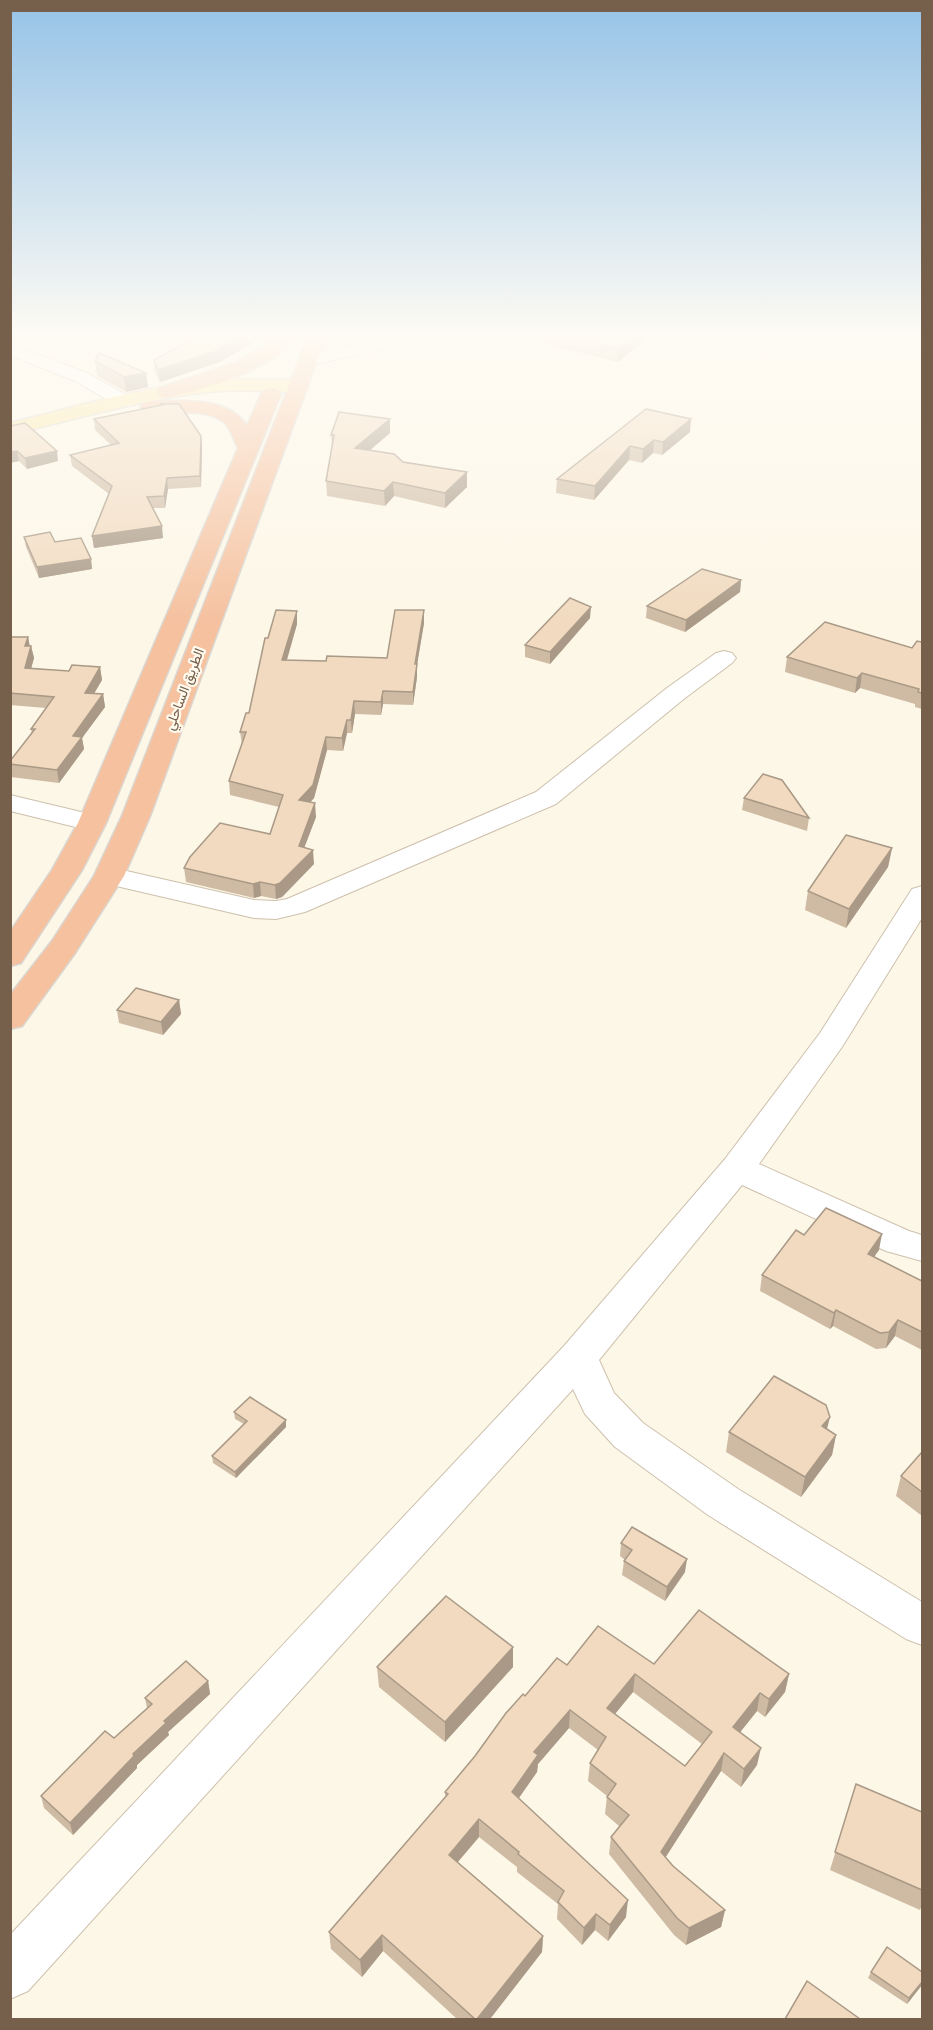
<svg xmlns="http://www.w3.org/2000/svg" width="933" height="2030" font-family="'Noto Sans',Vazirmatn,sans-serif">
	<rect width="100%" height="100%" fill="#fcf7e7"/>
	<g fill="none" stroke-linecap="round" stroke-linejoin="round">
		<defs>
			<g id="minor">
				<path d="M 380,339 L 412,339 L 409,343 L 308,366 L 302,365 L 299,361 L 302,357 Z"/>
				<path d="M 10,344 L 87,373 L 132,398 L 134,402 L 132,406 L 118,406 L 75,381 L 10,355 Z"/>
				<path d="M 724,651 L 732,653 L 736,658 L 732,663 L 685,698 L 556,804 L 305,912 L 276,919 L 254,918 L 99,882 L 95,876 L 99,870 L 109,867 L 254,900 L 276,901 L 287,899 L 536,792 L 667,688 L 716,653 Z"/>
				<path d="M 10,795 L 102,817 L 106,823 L 102,829 L 92,831 L 10,811 Z"/>
				<path d="M 922,886 L 922,918 L 842,1047 L 759,1164 L 909,1231 L 922,1235 L 922,1261 L 886,1251 L 742,1185 L 599,1360 L 614,1393 L 643,1423 L 738,1489 L 922,1602 L 922,1645 L 906,1639 L 708,1515 L 615,1447 L 585,1414 L 573,1389 L 28,1991 L 10,1999 L 10,1935 L 564,1346 L 725,1159 L 820,1033 L 912,889 Z"/>
			</g>
			<path id="major" d="M 243,379 L 298,380 L 305,382 L 308,386 L 305,390 L 298,392 C 269,391 239,389 210,392 C 142,399 76,419 10,435 L 10,423 C 87,404 164,380 243,379 Z"/>
			<g id="highway">
				<path d="M 274,339 L 294,339 C 271,371 203,389 166,398 L 159,396 L 156,392 L 159,388 L 237,362 Z"/>
				<path d="M 307,339 L 325,339 L 150,816 L 124,876 L 75,953 L 22,1026 L 10,1029 L 10,995 L 52,941 L 94,876 L 122,816 Z"/>
				<path d="M 271,388 L 278,390 L 281,394 L 106,823 L 82,870 L 21,963 L 10,966 L 10,932 L 52,870 L 78,823 L 238,448 C 234,440 231,429 225,423 C 208,408 172,413 151,413 L 144,411 L 141,407 L 144,403 L 151,401 C 183,401 228,396 247,426 L 261,394 L 264,390 Z"/>
			</g>
		</defs>
		<use href="#minor" stroke="#cec0ad" stroke-width="2"/>
		<use href="#major" stroke="#dbd6d0" stroke-width="3"/>
		<use href="#highway" stroke="#dbd6d0" stroke-width="3"/>
		<use href="#minor" fill="#fff" fill-rule="evenodd"/>
		<use href="#major" fill="#f9e5a1" fill-rule="evenodd"/>
		<use href="#highway" fill="#f5c19f" fill-rule="evenodd"/>
	</g>
	<g fill="#cfbba4" fill-rule="evenodd">
		<path d="M 193,339 L 259,339 L 220,362 L 160,382 L 155,372 L 154,360 Z"/>
		<path d="M 526,339 L 646,339 L 618,362 Z"/>
		<path d="M 95,361 L 146,373 L 148,387 L 126,392 L 97,376 Z"/>
		<path d="M 160,404 L 201,436 L 202,447 L 201,487 L 168,489 L 165,508 L 153,508 L 163,538 L 94,548 L 92,536 L 109,494 L 72,466 L 70,455 L 111,445 L 95,430 L 94,419 L 160,405 Z"/>
		<path d="M 646,409 L 690,432 L 662,455 L 653,453 L 642,463 L 629,460 L 594,500 L 556,493 L 557,479 Z"/>
		<path d="M 10,426 L 58,461 L 27,469 L 19,461 L 10,463 Z"/>
		<path d="M 390,433 L 370,450 L 467,487 L 445,508 L 394,496 L 385,506 L 327,496 L 326,481 L 332,448 L 331,435 Z"/>
		<path d="M 24,537 L 91,559 L 92,569 L 39,578 L 26,547 Z"/>
		<path d="M 741,580 L 740,592 L 685,632 L 646,618 L 647,606 Z"/>
		<path d="M 424,610 L 424,623 L 417,664 L 417,677 L 413,705 L 383,704 L 381,715 L 355,714 L 352,733 L 347,733 L 343,751 L 327,750 L 314,798 L 310,802 L 316,817 L 304,847 L 314,864 L 282,897 L 276,899 L 261,896 L 254,898 L 186,882 L 184,868 L 270,834 L 279,807 L 230,795 L 229,781 L 242,744 L 240,732 L 249,713 L 268,638 L 297,611 L 297,624 L 287,660 L 326,661 L 387,658 Z"/>
		<path d="M 590,618 L 550,664 L 525,657 L 525,645 Z"/>
		<path d="M 10,637 L 28,637 L 30,646 L 31,646 L 34,658 L 31,668 L 69,671 L 100,667 L 102,680 L 94,694 L 103,694 L 105,707 L 82,738 L 84,749 L 59,783 L 11,777 L 10,761 L 32,734 L 31,729 L 46,708 L 10,705 Z"/>
		<path d="M 922,642 L 922,709 L 915,707 L 915,704 L 860,688 L 855,693 L 785,672 L 787,657 L 912,648 Z"/>
		<path d="M 744,798 L 809,818 L 807,831 L 742,810 Z"/>
		<path d="M 892,848 L 888,867 L 846,928 L 805,910 L 808,891 Z"/>
		<path d="M 179,1000 L 181,1014 L 163,1035 L 119,1023 L 117,1010 Z"/>
		<path d="M 804,1235 L 879,1250 L 874,1256 L 922,1281 L 922,1350 L 895,1336 L 886,1348 L 876,1349 L 833,1326 L 830,1329 L 760,1291 L 762,1275 Z"/>
		<path d="M 234,1412 L 286,1427 L 236,1478 L 213,1463 L 212,1456 L 244,1424 L 235,1419 Z"/>
		<path d="M 729,1432 L 836,1435 L 832,1455 L 801,1497 L 726,1452 Z"/>
		<path d="M 922,1452 L 922,1516 L 896,1496 L 901,1476 Z"/>
		<path d="M 621,1543 L 685,1572 L 665,1601 L 622,1575 L 624,1561 L 625,1560 L 620,1556 Z"/>
		<path d="M 513,1647 L 513,1667 L 445,1742 L 379,1687 L 377,1667 Z"/>
		<path d="M 654,1664 L 789,1674 L 785,1692 L 765,1717 L 757,1711 L 740,1732 L 757,1765 L 741,1787 L 721,1771 L 665,1858 L 673,1866 L 725,1910 L 721,1927 L 686,1945 L 674,1935 L 609,1854 L 611,1837 L 619,1826 L 605,1814 L 607,1796 L 588,1781 L 590,1763 L 598,1750 L 569,1728 L 538,1764 L 537,1772 L 519,1798 L 626,1917 L 608,1941 L 595,1930 L 582,1945 L 557,1919 L 558,1904 L 517,1872 L 517,1867 L 479,1837 L 458,1862 L 543,1936 L 542,1952 L 490,2019 L 457,2019 L 383,1951 L 362,1977 L 331,1949 L 329,1932 L 445,1797 L 445,1792 L 525,1696 L 567,1665 ZM 633,1692 L 702,1744 L 685,1766 L 615,1714 Z"/>
		<path d="M 208,1681 L 210,1694 L 168,1732 L 169,1735 L 137,1765 L 137,1768 L 73,1835 L 44,1808 L 41,1796 L 114,1738 L 147,1708 L 145,1698 Z"/>
		<path d="M 856,1784 L 922,1812 L 922,1905 L 920,1910 L 830,1870 Z"/>
		<path d="M 871,1972 L 922,1972 L 922,1985 L 907,2004 L 868,1978 Z"/>
	</g>
	<g fill="#a99986">
		<path d="M 237,339 L 259,339 L 220,362 L 160,382 L 158,370 Z"/>
		<path d="M 632,339 L 646,339 L 618,362 L 619,349 Z"/>
		<path d="M 146,373 L 148,387 L 126,392 L 124,377 Z"/>
		<path d="M 390,419 L 390,433 L 356,462 L 355,448 Z"/>
		<path d="M 691,419 L 690,432 L 662,455 L 663,442 Z"/>
		<path d="M 201,436 L 202,447 L 201,487 L 200,476 Z"/>
		<path d="M 654,440 L 653,453 L 642,463 L 643,449 Z"/>
		<path d="M 630,446 L 629,460 L 594,500 L 595,486 Z"/>
		<path d="M 17,451 L 19,461 L 10,463 L 10,452 Z"/>
		<path d="M 57,451 L 58,461 L 27,469 L 25,458 Z"/>
		<path d="M 467,472 L 467,487 L 445,508 L 445,493 Z"/>
		<path d="M 167,478 L 168,489 L 165,508 L 164,496 Z"/>
		<path d="M 393,482 L 394,496 L 385,506 L 384,491 Z"/>
		<path d="M 162,526 L 163,538 L 94,548 L 92,536 Z"/>
		<path d="M 91,559 L 92,569 L 39,578 L 37,567 Z"/>
		<path d="M 741,580 L 740,592 L 685,632 L 686,620 Z"/>
		<path d="M 591,607 L 590,618 L 550,664 L 550,652 Z"/>
		<path d="M 424,610 L 424,623 L 415,677 L 415,664 Z"/>
		<path d="M 297,611 L 297,624 L 283,673 L 282,660 Z"/>
		<path d="M 28,637 L 30,649 L 25,646 Z"/>
		<path d="M 31,646 L 34,658 L 28,680 L 25,668 Z"/>
		<path d="M 417,664 L 417,677 L 413,705 L 413,692 Z"/>
		<path d="M 100,667 L 102,680 L 87,705 L 85,693 Z"/>
		<path d="M 862,673 L 860,688 L 855,693 L 857,678 Z"/>
		<path d="M 383,691 L 383,704 L 381,715 L 381,702 Z"/>
		<path d="M 103,694 L 105,707 L 82,738 L 84,749 L 59,783 L 57,770 L 73,736 Z"/>
		<path d="M 354,701 L 355,714 L 352,733 L 351,720 Z"/>
		<path d="M 347,720 L 347,733 L 343,751 L 342,738 Z"/>
		<path d="M 326,737 L 327,750 L 314,798 L 300,814 L 299,800 Z"/>
		<path d="M 315,803 L 316,817 L 300,859 L 299,846 Z"/>
		<path d="M 892,848 L 888,867 L 846,928 L 849,909 Z"/>
		<path d="M 313,850 L 314,864 L 282,897 L 276,899 L 275,885 Z"/>
		<path d="M 260,882 L 261,896 L 254,898 L 253,884 Z"/>
		<path d="M 179,1000 L 181,1014 L 163,1035 L 161,1022 Z"/>
		<path d="M 882,1234 L 879,1250 L 865,1270 L 868,1254 Z"/>
		<path d="M 836,1310 L 833,1326 L 830,1329 L 834,1313 Z"/>
		<path d="M 898,1320 L 895,1336 L 886,1348 L 889,1332 Z"/>
		<path d="M 830,1417 L 825,1437 L 822,1426 Z"/>
		<path d="M 286,1420 L 286,1427 L 236,1478 L 235,1472 Z"/>
		<path d="M 836,1435 L 832,1455 L 801,1497 L 805,1477 Z"/>
		<path d="M 687,1559 L 685,1572 L 665,1601 L 667,1587 Z"/>
		<path d="M 513,1647 L 513,1667 L 445,1742 L 445,1722 Z"/>
		<path d="M 635,1674 L 633,1692 L 605,1726 L 607,1708 Z"/>
		<path d="M 789,1674 L 785,1692 L 765,1717 L 769,1699 Z"/>
		<path d="M 208,1681 L 210,1694 L 168,1732 L 169,1735 L 137,1765 L 137,1768 L 73,1835 L 70,1823 L 133,1754 L 164,1721 Z"/>
		<path d="M 760,1693 L 757,1711 L 730,1745 L 733,1727 Z"/>
		<path d="M 570,1710 L 569,1728 L 538,1764 L 537,1772 L 511,1809 L 512,1792 L 534,1752 Z"/>
		<path d="M 761,1748 L 757,1765 L 741,1787 L 744,1769 Z"/>
		<path d="M 724,1753 L 721,1771 L 658,1869 L 661,1852 Z"/>
		<path d="M 479,1819 L 479,1837 L 449,1872 L 449,1855 Z"/>
		<path d="M 628,1900 L 626,1917 L 608,1941 L 610,1925 Z"/>
		<path d="M 725,1910 L 721,1927 L 686,1945 L 689,1928 Z"/>
		<path d="M 596,1914 L 595,1930 L 582,1945 L 584,1928 Z"/>
		<path d="M 382,1935 L 383,1951 L 362,1977 L 360,1960 Z"/>
		<path d="M 543,1936 L 542,1952 L 490,2019 L 477,2019 Z"/>
		<path d="M 922,1982 L 922,1985 L 907,2004 L 909,1998 Z"/>
	</g>
	<g fill="#f1dabf" stroke="#a99986" stroke-width="1.5" fill-rule="evenodd">
		<path d="M 193,339 L 237,339 L 219,350 L 158,370 L 154,360 Z"/>
		<path d="M 577,339 L 632,339 L 619,349 Z"/>
		<path d="M 99,353 L 146,373 L 124,377 L 95,361 Z"/>
		<path d="M 160,404 L 179,404 L 201,436 L 200,476 L 167,478 L 164,496 L 147,497 L 162,526 L 92,536 L 112,486 L 70,455 L 119,443 L 94,419 L 162,405 Z"/>
		<path d="M 646,409 L 691,419 L 663,442 L 654,440 L 643,449 L 630,446 L 595,486 L 557,479 Z"/>
		<path d="M 339,412 L 390,419 L 355,448 L 394,454 L 403,462 L 467,472 L 445,493 L 393,482 L 384,491 L 326,481 L 334,435 L 331,435 Z"/>
		<path d="M 25,423 L 57,451 L 25,458 L 17,451 L 10,452 L 10,426 Z"/>
		<path d="M 50,532 L 55,542 L 81,538 L 91,559 L 37,567 L 24,537 Z"/>
		<path d="M 702,569 L 741,580 L 686,620 L 647,606 Z"/>
		<path d="M 570,598 L 591,607 L 550,652 L 525,645 Z"/>
		<path d="M 276,610 L 297,611 L 282,660 L 326,661 L 327,656 L 387,658 L 395,610 L 424,610 L 415,664 L 417,664 L 413,692 L 383,691 L 381,702 L 354,701 L 351,720 L 347,720 L 342,738 L 326,737 L 313,785 L 299,800 L 315,803 L 299,846 L 313,850 L 280,883 L 275,885 L 260,882 L 253,884 L 184,868 L 190,857 L 220,823 L 270,834 L 283,795 L 229,781 L 246,732 L 240,732 L 246,713 L 249,713 L 265,638 L 268,638 Z"/>
		<path d="M 825,622 L 912,648 L 917,641 L 922,642 L 922,693 L 918,692 L 919,689 L 862,673 L 857,678 L 787,657 Z"/>
		<path d="M 10,637 L 28,637 L 25,646 L 31,646 L 25,668 L 69,671 L 72,665 L 100,667 L 85,693 L 103,694 L 73,736 L 82,737 L 57,770 L 10,764 L 10,761 L 35,729 L 31,729 L 54,697 L 10,693 Z"/>
		<path d="M 763,774 L 782,780 L 809,818 L 744,798 Z"/>
		<path d="M 846,835 L 892,848 L 849,909 L 808,891 Z"/>
		<path d="M 136,988 L 179,1000 L 161,1022 L 117,1010 Z"/>
		<path d="M 826,1208 L 882,1234 L 868,1254 L 922,1281 L 922,1332 L 898,1320 L 889,1332 L 880,1333 L 836,1310 L 834,1313 L 762,1275 L 796,1230 L 804,1235 Z"/>
		<path d="M 774,1376 L 826,1405 L 830,1417 L 822,1426 L 836,1435 L 805,1477 L 729,1432 Z"/>
		<path d="M 250,1397 L 286,1420 L 235,1472 L 212,1456 L 247,1421 L 234,1412 Z"/>
		<path d="M 922,1452 L 922,1492 L 901,1476 Z"/>
		<path d="M 632,1527 L 687,1559 L 667,1587 L 624,1561 L 632,1550 L 621,1543 Z"/>
		<path d="M 446,1596 L 513,1647 L 445,1722 L 377,1667 Z"/>
		<path d="M 699,1610 L 789,1674 L 769,1699 L 760,1693 L 733,1727 L 761,1748 L 744,1769 L 724,1753 L 661,1852 L 673,1866 L 725,1910 L 689,1928 L 677,1918 L 611,1837 L 629,1815 L 607,1797 L 616,1784 L 590,1763 L 606,1737 L 570,1710 L 534,1752 L 538,1755 L 512,1792 L 628,1900 L 610,1925 L 596,1914 L 584,1928 L 558,1902 L 564,1891 L 518,1854 L 519,1852 L 479,1819 L 449,1855 L 543,1936 L 477,2019 L 475,2019 L 382,1935 L 360,1960 L 329,1932 L 448,1794 L 445,1792 L 475,1756 L 506,1713 L 523,1694 L 525,1696 L 557,1658 L 567,1665 L 598,1626 L 654,1664 ZM 635,1674 L 712,1732 L 685,1766 L 607,1708 Z"/>
		<path d="M 186,1661 L 208,1681 L 164,1721 L 166,1723 L 133,1754 L 134,1756 L 70,1823 L 41,1796 L 105,1731 L 114,1738 L 152,1704 L 145,1698 Z"/>
		<path d="M 856,1784 L 922,1812 L 922,1890 L 835,1852 Z"/>
		<path d="M 887,1947 L 922,1972 L 922,1982 L 909,1998 L 871,1972 Z"/>
		<path d="M 807,1981 L 860,2019 L 785,2019 Z"/>
	</g>
	<linearGradient id="sky" x2="0" y2="1"><stop stop-color="#96c3e7"/><stop offset="0.54" stop-color="#fefbf4"/><stop offset="1" stop-color="#fefbf4" stop-opacity="0"/></linearGradient>
	<rect width="933" height="623" fill="url(#sky)"/>
	<g text-anchor="middle" stroke-width="4.5" stroke-linejoin="round" paint-order="stroke">
		<g font-size="14" fill="#76604c" stroke="#fffaee">
			<text transform="translate(184 689) rotate(-69)" y="5">الطريق الساحلي</text>
		</g>
	</g>
	<rect width="933" height="2030" fill="none" stroke="#76604c" stroke-width="24"/>
</svg>
